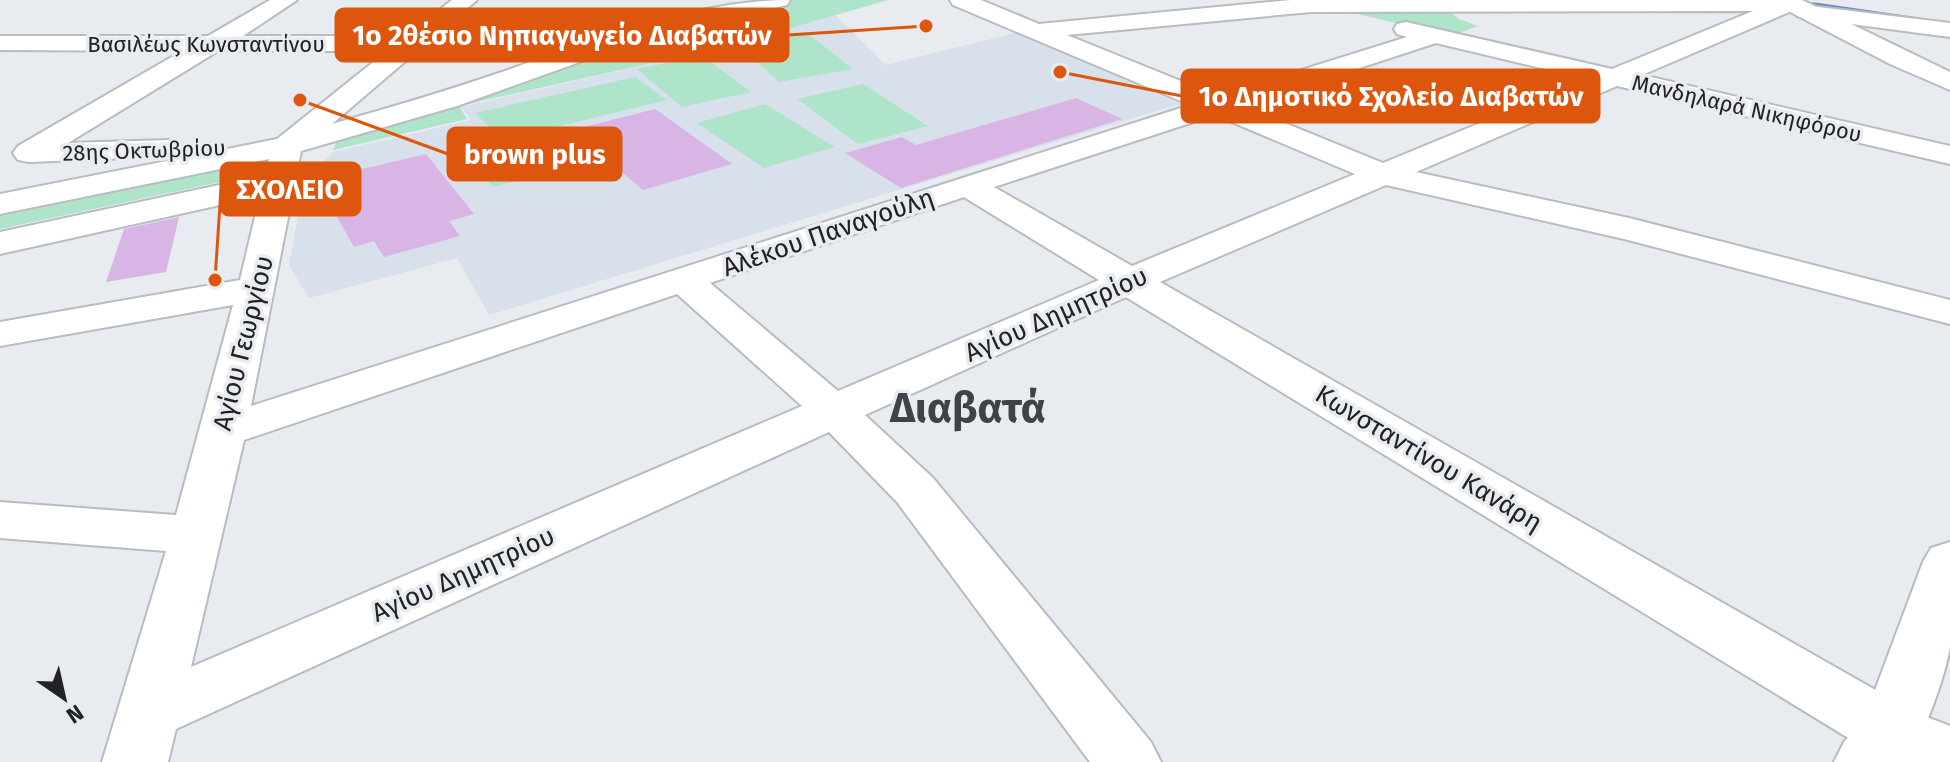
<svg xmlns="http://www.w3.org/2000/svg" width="1950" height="762" font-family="'Fira Sans',sans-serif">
	<rect width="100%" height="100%" fill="#e8ebf0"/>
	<path fill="#d8e0eb" d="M 835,15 L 886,65 L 1015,33 L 1180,104 L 489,315 L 457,258 L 309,298 L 289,265 L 304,183 L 333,152 L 471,120 L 461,107 L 727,46 Z"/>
	<g fill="#aee4ca">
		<path d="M 790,0 L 888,0 L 728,46 L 459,106 L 467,119 L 333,150 L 338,137 L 627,42 Z"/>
		<path d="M 1447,9 L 1459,19 L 1478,26 L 1451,36 L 1345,11 Z"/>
		<path d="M 806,32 L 853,69 L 779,82 L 737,44 Z"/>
		<path d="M 703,56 L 751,92 L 682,107 L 637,69 Z"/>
		<path d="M 635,77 L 667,100 L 502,140 L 475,113 Z"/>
		<path d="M 863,84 L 928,126 L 858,144 L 797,99 Z"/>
		<path d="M 765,104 L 835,147 L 764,168 L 697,123 Z"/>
		<path d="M 563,137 L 590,162 L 493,187 L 470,160 Z"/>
		<path d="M 261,162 L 257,174 L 0,229 L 0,216 Z"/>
	</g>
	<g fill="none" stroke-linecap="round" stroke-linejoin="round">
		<path fill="#6a91bc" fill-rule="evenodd" d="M 1812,2 L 1950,22 L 1950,26 L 1815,6 Z"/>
	</g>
	<g fill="#d8b5e5">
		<path d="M 1076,98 L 1122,119 L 901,188 L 845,153 L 902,137 L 916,145 Z"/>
		<path d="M 655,109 L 732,164 L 643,190 L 572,130 Z"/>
		<path d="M 426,154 L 474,214 L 449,221 L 460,236 L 384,257 L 374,241 L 354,247 L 316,180 Z"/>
		<path d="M 179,217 L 166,272 L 106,282 L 124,229 Z"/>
	</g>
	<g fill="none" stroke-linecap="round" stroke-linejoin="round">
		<defs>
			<path id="minor" d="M 270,0 L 297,0 L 243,36 L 406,36 L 452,0 L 477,0 L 332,124 C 389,108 446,91 502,72 C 590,41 696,0 790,0 L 787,5 L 630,44 L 457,106 L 301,151 L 251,406 L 1190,105 L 953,5 L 950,0 L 981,0 L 1039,24 L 1291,0 L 1801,0 L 1802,5 L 1950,23 L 1950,37 L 1805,18 L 1797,16 L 1794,10 L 1642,75 L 1950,146 L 1950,164 L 1617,86 L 1416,172 L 1629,218 L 1950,300 L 1950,324 L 1624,239 L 1386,185 L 1160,282 L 1914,712 L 1950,726 L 1950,762 L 1896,762 L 1868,750 L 1126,297 L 865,415 L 933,478 L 1151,742 L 1161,762 L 1090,762 L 897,502 L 829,432 L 176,729 L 168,762 L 102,762 L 166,551 L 0,538 L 0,502 L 176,515 L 233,305 L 0,346 L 0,322 L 240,280 L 260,196 L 0,254 L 0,232 L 265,175 L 269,159 L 0,214 L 0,194 L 277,139 L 387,51 L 218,51 L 68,143 L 169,140 L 180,142 L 184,149 L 180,156 L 29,162 L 18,160 L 13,153 L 18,146 L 182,51 L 0,50 L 0,36 L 208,36 ZM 1753,11 L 1612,69 L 1406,22 L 1397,24 L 1394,29 L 1397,34 L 1407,37 L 1218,96 L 1067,35 L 1311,12 ZM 1436,43 L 1587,79 L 1383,163 L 1243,106 ZM 1215,115 L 1355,174 L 1132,266 L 994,187 ZM 964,197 L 1099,280 L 838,391 L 710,283 ZM 677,294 L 802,406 L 191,667 L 244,440 Z"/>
			<g id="major">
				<path d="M 1774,0 L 1802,0 L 1950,72 L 1950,90 L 1890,64 L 1777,5 Z"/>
				<path d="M 1950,542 C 1950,574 1950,617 1950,647 C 1944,680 1924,736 1905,762 L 1834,762 L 1844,742 L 1865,717 L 1923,562 L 1931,548 Z"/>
			</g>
		</defs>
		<use href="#minor" stroke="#b8bbbf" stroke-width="4"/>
		<use href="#major" stroke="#b8bbbf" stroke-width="4"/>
		<use href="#minor" fill="#fff" fill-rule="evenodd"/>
		<use href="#major" fill="#fff" fill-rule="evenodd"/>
	</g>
	<g text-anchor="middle" stroke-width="7" stroke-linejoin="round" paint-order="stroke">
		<g font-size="22" fill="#212223" stroke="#e8ebf0">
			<text x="206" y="52">Βασιλέως Κωνσταντίνου</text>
			<text transform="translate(1747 108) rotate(13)" y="8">Μανδηλαρά Νικηφόρου</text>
			<text transform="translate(144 150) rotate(-2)" y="8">28ης Οκτωβρίου</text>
		</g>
		<g font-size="26" fill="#212223" stroke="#e8ebf0">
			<text transform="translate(828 232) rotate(-19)" y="9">Αλέκου Παναγούλη</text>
			<text transform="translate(1056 314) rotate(-24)" y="9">Αγίου Δημητρίου</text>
			<text transform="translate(243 343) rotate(-76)" y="9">Αγίου Γεωργίου</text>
			<text transform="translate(1429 458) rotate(31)" y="9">Κωνσταντίνου Κανάρη</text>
			<text transform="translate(463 574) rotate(-24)" y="9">Αγίου Δημητρίου</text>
		</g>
		<g font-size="42" font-weight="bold" fill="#3f4246" stroke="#e8ebf0">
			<text x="968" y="422">Διαβατά</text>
		</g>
	</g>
	<path fill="none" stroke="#de560d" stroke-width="3" d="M926 26L788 35M1060 72L1182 96M300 100L448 154M215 280L221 189"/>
	<g fill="#de560d" stroke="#e8ebf0" stroke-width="3">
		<circle cx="926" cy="26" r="8"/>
		<circle cx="1060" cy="72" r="8"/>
		<circle cx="300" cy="100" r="8"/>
		<circle cx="215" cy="280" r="8"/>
	</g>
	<g fill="#de560d" stroke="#de560d" stroke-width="3">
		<rect x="336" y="9" width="452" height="52" rx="8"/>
		<rect x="1182" y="70" width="417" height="52" rx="8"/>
		<rect x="448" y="128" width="173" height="52" rx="8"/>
		<rect x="221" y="163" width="139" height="52" rx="8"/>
	</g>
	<g font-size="28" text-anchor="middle" font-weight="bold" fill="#fff">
		<text x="562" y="45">1ο 2θέσιο Νηπιαγωγείο Διαβατών</text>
		<text x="1391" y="106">1ο Δημοτικό Σχολείο Διαβατών</text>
		<text x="535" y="164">brown plus</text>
		<text x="290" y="199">ΣΧΟΛΕΙΟ</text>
	</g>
	<g transform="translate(64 698) rotate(146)" stroke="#e8ebf0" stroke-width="6" paint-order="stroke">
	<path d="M0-6L14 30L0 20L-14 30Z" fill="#212223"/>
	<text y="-12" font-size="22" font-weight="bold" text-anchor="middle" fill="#212223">N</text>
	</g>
</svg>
